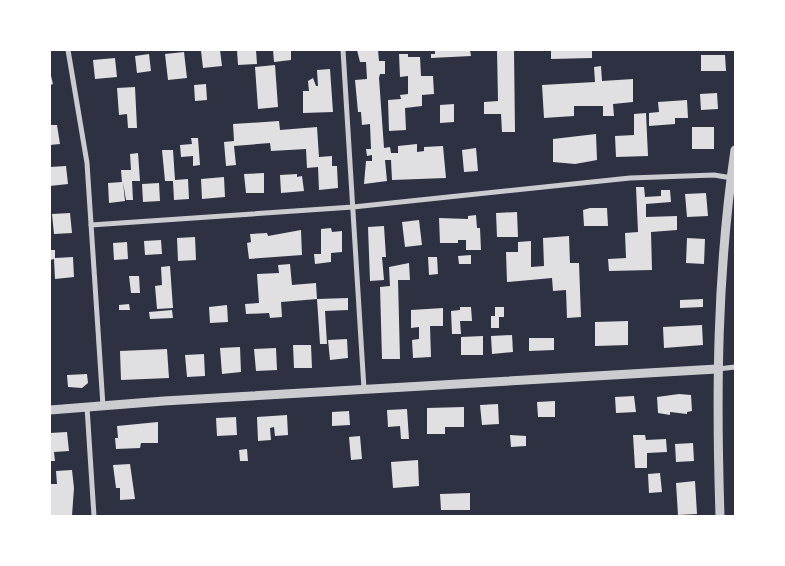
<svg xmlns="http://www.w3.org/2000/svg" width="785" height="566" font-family="Quicksand,sans-serif">
	<rect width="100%" height="100%" fill="#2d3142"/>
	<g fill="#e0e0e3">
		<path d="M 220,50 L 222,66 L 203,68 L 201,51 Z"/>
		<path d="M 237,50 L 256,50 L 257,64 L 238,65 Z"/>
		<path d="M 273,50 L 291,50 L 291,60 L 274,62 Z"/>
		<path d="M 357,50 L 378,50 L 379,61 L 385,61 L 385,74 L 380,74 L 379,78 L 384,148 L 390,147 L 391,153 L 398,153 L 398,146 L 417,144 L 417,152 L 424,151 L 424,147 L 443,146 L 446,178 L 392,180 L 391,160 L 385,160 L 387,181 L 364,184 L 366,161 L 372,161 L 372,155 L 367,156 L 366,149 L 371,149 L 370,124 L 362,125 L 361,112 L 358,112 L 355,80 L 367,79 L 366,62 L 360,62 Z"/>
		<path d="M 435,50 L 470,50 L 471,56 L 431,58 L 431,54 L 435,54 Z"/>
		<path d="M 497,50 L 514,50 L 515,132 L 502,132 L 501,114 L 484,114 L 484,102 L 498,101 Z"/>
		<path d="M 551,50 L 592,50 L 592,58 L 551,59 Z"/>
		<path d="M 184,52 L 187,78 L 168,80 L 165,54 Z"/>
		<path d="M 149,54 L 151,71 L 137,73 L 135,56 Z"/>
		<path d="M 399,54 L 408,54 L 408,57 L 420,57 L 421,76 L 433,76 L 434,94 L 422,95 L 422,106 L 405,108 L 406,130 L 389,131 L 388,100 L 401,99 L 400,95 L 408,94 L 408,76 L 400,77 Z"/>
		<path d="M 701,55 L 725,55 L 726,71 L 701,71 Z"/>
		<path d="M 115,58 L 117,77 L 95,79 L 93,60 Z"/>
		<path d="M 275,65 L 278,107 L 258,109 L 255,67 Z"/>
		<path d="M 601,66 L 602,81 L 633,79 L 633,102 L 613,104 L 614,116 L 603,116 L 603,106 L 574,106 L 574,116 L 544,118 L 542,85 L 595,82 L 594,67 Z"/>
		<path d="M 330,69 L 333,112 L 303,113 L 303,91 L 309,91 L 308,81 L 313,78 L 316,86 L 318,86 L 317,70 Z"/>
		<path d="M 50,72 L 53,84 L 50,85 Z"/>
		<path d="M 206,84 L 207,100 L 195,101 L 194,85 Z"/>
		<path d="M 135,87 L 137,128 L 128,128 L 127,114 L 119,115 L 117,88 Z"/>
		<path d="M 717,93 L 718,109 L 701,110 L 700,94 Z"/>
		<path d="M 687,100 L 688,118 L 675,118 L 675,124 L 649,126 L 649,113 L 659,112 L 658,102 Z"/>
		<path d="M 454,104 L 454,122 L 440,123 L 440,105 Z"/>
		<path d="M 646,113 L 648,156 L 616,157 L 615,136 L 634,135 L 634,114 Z"/>
		<path d="M 279,121 L 280,130 L 317,127 L 319,157 L 332,156 L 332,166 L 337,166 L 338,188 L 319,190 L 318,167 L 307,168 L 306,149 L 271,151 L 270,143 L 234,146 L 236,165 L 226,166 L 224,142 L 234,141 L 233,124 Z"/>
		<path d="M 50,125 L 57,125 L 60,144 L 50,145 Z"/>
		<rect x="692" y="127" width="22" height="22"/>
		<path d="M 596,134 L 597,160 L 575,164 L 553,162 L 553,139 Z"/>
		<path d="M 191,138 L 198,138 L 200,165 L 193,166 L 193,156 L 181,157 L 180,145 L 192,144 Z"/>
		<path d="M 476,148 L 478,171 L 464,172 L 462,150 Z"/>
		<path d="M 162,150 L 173,150 L 175,180 L 188,179 L 189,199 L 174,200 L 173,181 L 165,181 Z"/>
		<path d="M 138,153 L 140,181 L 132,181 L 133,200 L 126,200 L 123,182 L 125,201 L 109,203 L 108,183 L 122,182 L 121,170 L 131,170 L 130,154 Z"/>
		<path d="M 66,166 L 68,184 L 50,186 L 50,167 Z"/>
		<path d="M 264,173 L 264,193 L 246,193 L 244,174 Z"/>
		<path d="M 297,174 L 297,177 L 302,176 L 304,191 L 281,193 L 280,175 Z"/>
		<path d="M 224,177 L 225,197 L 202,199 L 201,179 Z"/>
		<path d="M 159,183 L 160,201 L 143,202 L 142,184 Z"/>
		<path d="M 636,187 L 644,187 L 645,197 L 661,196 L 661,190 L 670,190 L 671,202 L 646,204 L 646,217 L 677,216 L 677,230 L 651,232 L 652,270 L 609,271 L 608,259 L 626,258 L 625,233 L 638,232 Z"/>
		<path d="M 706,193 L 708,216 L 687,217 L 685,194 Z"/>
		<path d="M 590,208 L 607,208 L 608,226 L 584,226 L 583,210 Z"/>
		<path d="M 517,212 L 518,237 L 497,237 L 496,213 Z"/>
		<path d="M 70,213 L 72,233 L 54,234 L 52,214 Z"/>
		<path d="M 476,215 L 477,228 L 480,228 L 481,250 L 466,250 L 466,240 L 458,240 L 458,243 L 440,243 L 439,218 L 468,219 L 468,216 Z"/>
		<path d="M 419,220 L 422,245 L 405,247 L 402,222 Z"/>
		<path d="M 384,226 L 386,257 L 382,257 L 384,280 L 370,281 L 368,227 Z"/>
		<path d="M 331,228 L 332,232 L 342,231 L 342,252 L 331,253 L 331,262 L 315,264 L 314,254 L 321,254 L 321,229 Z"/>
		<path d="M 301,230 L 302,255 L 249,259 L 247,243 L 251,242 L 250,234 L 267,233 L 268,236 Z"/>
		<path d="M 569,236 L 570,263 L 579,263 L 581,317 L 567,318 L 566,290 L 553,291 L 552,278 L 507,282 L 506,252 L 518,252 L 518,242 L 531,241 L 531,267 L 544,266 L 543,238 Z"/>
		<path d="M 195,237 L 196,260 L 178,261 L 177,238 Z"/>
		<path d="M 687,238 L 705,239 L 704,264 L 686,263 Z"/>
		<path d="M 161,240 L 162,254 L 145,255 L 144,241 Z"/>
		<path d="M 127,242 L 128,259 L 114,260 L 113,243 Z"/>
		<path d="M 50,250 L 55,250 L 55,258 L 73,257 L 74,277 L 55,279 L 54,259 L 50,260 Z"/>
		<path d="M 471,255 L 471,264 L 459,264 L 458,256 Z"/>
		<path d="M 428,257 L 437,257 L 438,274 L 429,275 Z"/>
		<path d="M 409,263 L 410,280 L 398,280 L 400,359 L 382,359 L 380,287 L 390,286 L 389,267 Z"/>
		<path d="M 290,264 L 292,285 L 316,283 L 317,299 L 281,302 L 282,317 L 270,318 L 269,313 L 246,314 L 245,304 L 259,303 L 257,274 L 279,273 L 278,265 Z"/>
		<path d="M 170,266 L 173,308 L 157,309 L 155,286 L 162,285 L 161,267 Z"/>
		<path d="M 129,276 L 139,276 L 140,293 L 131,293 Z"/>
		<path d="M 348,298 L 348,310 L 325,311 L 327,344 L 320,344 L 317,299 Z"/>
		<path d="M 703,299 L 703,307 L 680,308 L 680,300 Z"/>
		<path d="M 129,304 L 130,310 L 119,310 L 119,305 Z"/>
		<path d="M 227,305 L 228,322 L 210,323 L 209,307 Z"/>
		<path d="M 460,307 L 471,307 L 472,321 L 460,321 L 461,334 L 452,334 L 451,311 L 460,310 Z"/>
		<path d="M 495,307 L 504,307 L 504,317 L 499,317 L 499,328 L 491,328 L 491,316 L 495,316 Z"/>
		<path d="M 443,308 L 443,326 L 430,326 L 431,357 L 413,358 L 412,340 L 419,339 L 419,327 L 411,328 L 411,310 Z"/>
		<path d="M 172,310 L 173,318 L 150,319 L 149,312 Z"/>
		<path d="M 628,321 L 628,345 L 595,346 L 595,322 Z"/>
		<path d="M 702,325 L 703,345 L 664,348 L 663,327 Z"/>
		<path d="M 512,335 L 513,352 L 492,354 L 491,336 Z"/>
		<path d="M 483,336 L 483,355 L 461,355 L 461,337 Z"/>
		<path d="M 529,338 L 554,338 L 554,350 L 529,351 Z"/>
		<path d="M 347,339 L 348,358 L 330,360 L 328,340 Z"/>
		<path d="M 293,345 L 311,345 L 312,368 L 294,368 Z"/>
		<path d="M 240,347 L 241,372 L 222,374 L 220,348 Z"/>
		<path d="M 276,348 L 277,370 L 256,371 L 254,349 Z"/>
		<path d="M 167,349 L 169,378 L 121,380 L 120,351 Z"/>
		<path d="M 204,354 L 205,376 L 187,377 L 185,355 Z"/>
		<path d="M 87,374 L 88,383 L 82,388 L 68,387 L 67,375 Z"/>
		<path d="M 679,394 L 691,395 L 692,411 L 687,412 L 687,414 L 670,412 L 670,415 L 658,413 L 657,397 Z"/>
		<path d="M 634,396 L 636,412 L 616,413 L 615,397 Z"/>
		<path d="M 555,401 L 555,417 L 538,417 L 537,402 Z"/>
		<path d="M 498,404 L 499,424 L 482,425 L 480,405 Z"/>
		<path d="M 464,407 L 464,427 L 445,427 L 445,434 L 427,434 L 427,408 Z"/>
		<path d="M 407,409 L 409,439 L 401,439 L 400,426 L 388,427 L 387,410 Z"/>
		<path d="M 349,411 L 350,425 L 332,426 L 332,412 Z"/>
		<path d="M 287,415 L 288,435 L 275,436 L 274,427 L 270,428 L 271,440 L 258,441 L 257,417 Z"/>
		<path d="M 236,417 L 237,435 L 217,436 L 216,418 Z"/>
		<path d="M 158,422 L 158,443 L 141,443 L 140,448 L 116,449 L 115,438 L 118,438 L 117,426 Z"/>
		<path d="M 67,432 L 69,451 L 54,452 L 55,461 L 50,461 L 50,433 Z"/>
		<path d="M 510,435 L 526,436 L 526,446 L 511,447 Z"/>
		<path d="M 633,435 L 645,435 L 646,440 L 666,439 L 667,452 L 647,453 L 647,468 L 635,468 Z"/>
		<path d="M 360,436 L 362,459 L 351,460 L 349,437 Z"/>
		<path d="M 693,443 L 694,461 L 676,462 L 675,444 Z"/>
		<path d="M 247,449 L 248,461 L 240,461 L 239,450 Z"/>
		<path d="M 418,460 L 419,486 L 393,488 L 391,462 Z"/>
		<path d="M 130,464 L 135,499 L 120,500 L 120,488 L 116,488 L 113,465 Z"/>
		<path d="M 72,470 L 74,488 L 72,516 L 50,516 L 50,484 L 57,484 L 56,471 Z"/>
		<path d="M 660,473 L 662,492 L 649,493 L 648,474 Z"/>
		<path d="M 695,481 L 697,514 L 678,515 L 676,483 Z"/>
		<path d="M 470,493 L 470,510 L 441,510 L 440,494 Z"/>
	</g>
	<g fill="none" stroke-linecap="round" stroke-linejoin="round">
		<g stroke="#caccd0" stroke-width="5">
			<path d="M 68,50 L 87,163 L 103,406"/>
			<path d="M 343,50 L 364,389"/>
			<path d="M 91,225 L 353,207 L 630,178 L 714,175 L 732,178"/>
			<path d="M 718,369 L 735,367"/>
			<path d="M 87,407 L 94,516"/>
		</g>
		<g stroke="#caccd0" stroke-width="9">
			<path d="M 50,410 L 164,401 L 717,369"/>
			<path d="M 720,516 C 716,392 717,273 735,150"/>
		</g>
	</g>
	<rect width="785" height="566" fill="none" stroke="#ffffff" stroke-width="102"/>
</svg>
